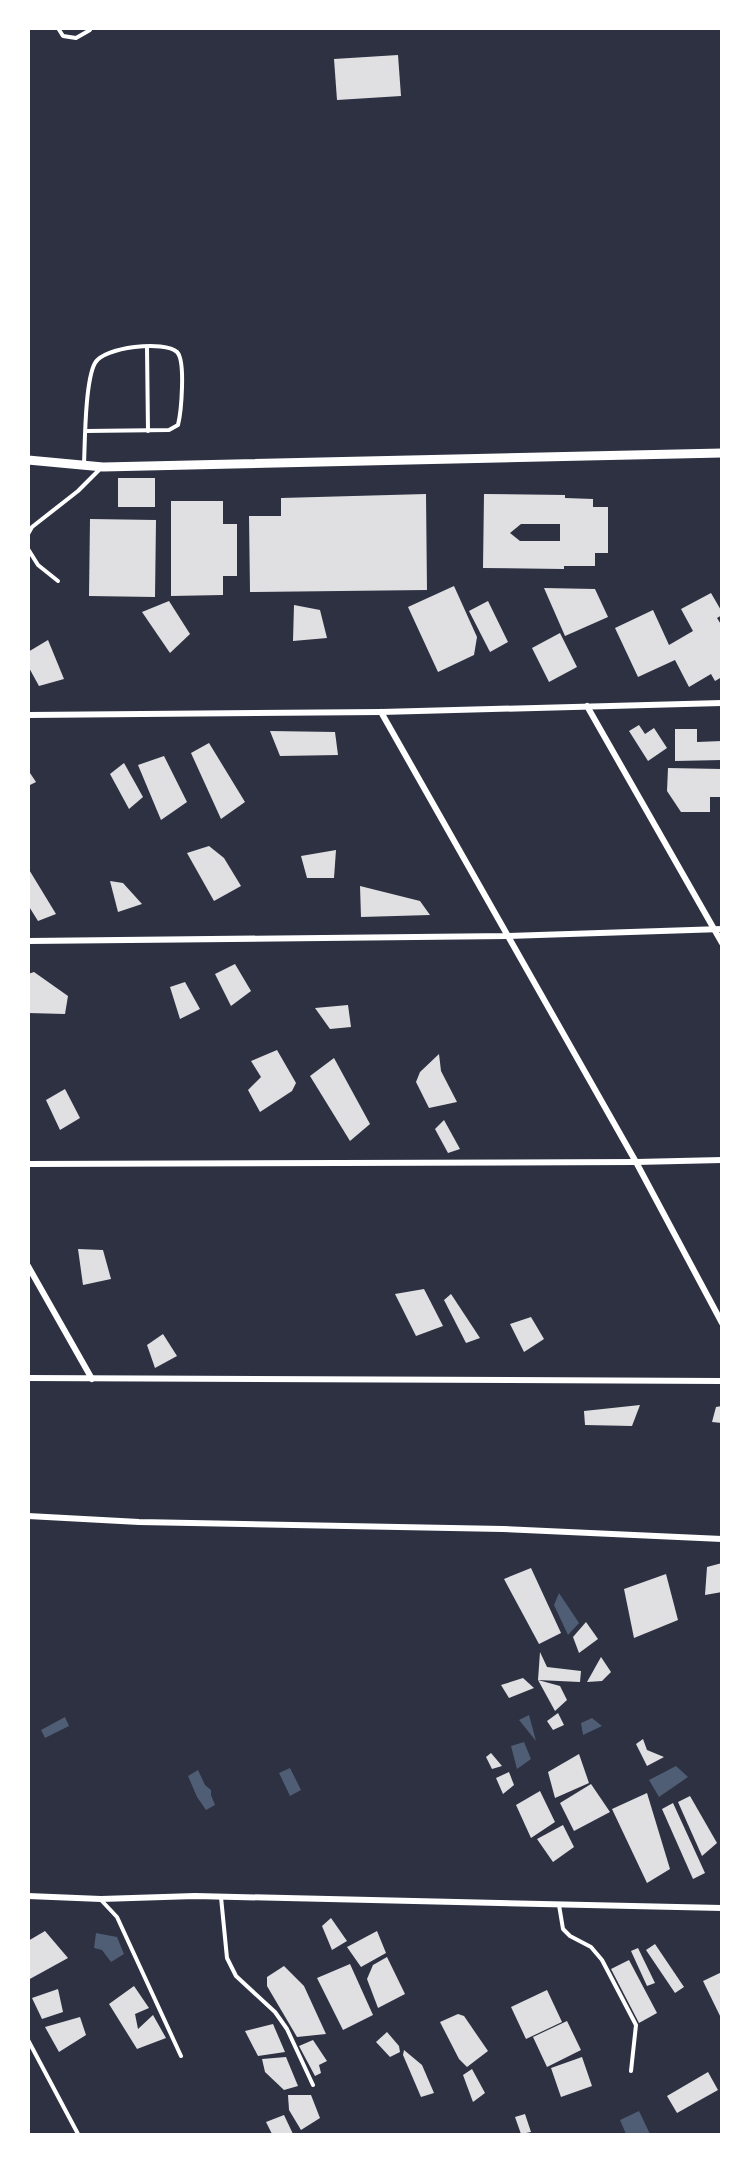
<svg xmlns="http://www.w3.org/2000/svg" width="750" height="2163" font-family="'Playfair Display',serif">
	<rect width="100%" height="100%" fill="#2d3142"/>
	<g fill="#4f5d75">
		<path d="M 559,1593 L 579,1623 L 568,1635 L 554,1605 Z"/>
		<path d="M 529,1715 L 536,1741 L 519,1720 Z"/>
		<path d="M 65,1717 L 69,1726 L 45,1738 L 41,1730 Z"/>
		<path d="M 592,1718 L 602,1726 L 583,1735 L 581,1723 Z"/>
		<path d="M 524,1742 L 531,1759 L 517,1769 L 511,1746 Z"/>
		<path d="M 676,1766 L 688,1777 L 659,1797 L 649,1780 Z"/>
		<path d="M 290,1768 L 301,1790 L 290,1796 L 279,1773 Z"/>
		<path d="M 198,1770 L 205,1785 L 211,1790 L 211,1795 L 215,1805 L 206,1810 L 197,1797 L 188,1776 Z"/>
		<path d="M 96,1933 L 117,1937 L 124,1954 L 111,1962 L 102,1950 L 94,1948 Z"/>
		<path d="M 639,2111 L 650,2134 L 626,2134 L 620,2120 Z"/>
	</g>
	<g fill="#e0e0e3" fill-rule="evenodd">
		<path d="M 398,55 L 401,96 L 337,100 L 334,59 Z"/>
		<rect x="118" y="478" width="37" height="29"/>
		<path d="M 426,494 L 427,590 L 250,592 L 249,516 L 281,516 L 281,498 Z"/>
		<path d="M 484,494 L 565,495 L 565,498 L 593,499 L 593,507 L 608,507 L 608,553 L 595,553 L 595,566 L 564,566 L 564,569 L 483,568 ZM 521,524 L 560,524 L 560,541 L 520,541 L 510,533 Z"/>
		<path d="M 171,501 L 223,501 L 223,524 L 237,524 L 237,576 L 223,576 L 223,595 L 171,596 Z"/>
		<path d="M 90,519 L 156,520 L 155,597 L 89,596 Z"/>
		<path d="M 454,586 L 477,637 L 474,655 L 438,672 L 408,607 Z"/>
		<path d="M 544,588 L 595,589 L 608,617 L 565,636 Z"/>
		<path d="M 711,593 L 722,612 L 722,615 L 717,618 L 722,626 L 722,677 L 715,681 L 711,674 L 689,687 L 675,660 L 638,677 L 615,628 L 653,610 L 669,645 L 693,631 L 681,609 Z"/>
		<path d="M 169,601 L 190,634 L 170,653 L 142,612 Z"/>
		<path d="M 488,601 L 508,642 L 490,652 L 469,611 Z"/>
		<path d="M 294,605 L 320,610 L 327,638 L 293,641 Z"/>
		<path d="M 560,633 L 577,667 L 549,682 L 532,648 Z"/>
		<path d="M 48,640 L 64,679 L 39,686 L 28,666 L 28,652 Z"/>
		<path d="M 639,725 L 645,734 L 654,728 L 667,748 L 648,761 L 629,731 Z"/>
		<path d="M 675,729 L 697,729 L 697,742 L 722,741 L 722,760 L 675,761 Z"/>
		<path d="M 270,731 L 335,732 L 338,755 L 280,756 Z"/>
		<path d="M 209,743 L 245,802 L 221,819 L 191,753 Z"/>
		<path d="M 164,756 L 187,802 L 161,820 L 138,765 Z"/>
		<path d="M 124,763 L 143,797 L 129,809 L 110,774 Z"/>
		<path d="M 668,768 L 722,769 L 722,797 L 710,797 L 710,812 L 681,812 L 667,791 Z"/>
		<path d="M 28,770 L 36,782 L 28,786 Z"/>
		<path d="M 209,846 L 224,858 L 241,886 L 214,901 L 187,853 Z"/>
		<path d="M 336,850 L 334,878 L 307,878 L 301,856 Z"/>
		<path d="M 28,868 L 56,914 L 38,921 L 28,905 Z"/>
		<path d="M 110,881 L 123,883 L 142,904 L 118,912 Z"/>
		<path d="M 360,886 L 420,901 L 430,915 L 361,917 Z"/>
		<path d="M 235,964 L 251,991 L 231,1006 L 215,974 Z"/>
		<path d="M 34,972 L 68,996 L 65,1014 L 28,1013 L 28,974 Z"/>
		<path d="M 185,982 L 200,1009 L 180,1019 L 170,987 Z"/>
		<path d="M 348,1005 L 351,1027 L 330,1029 L 315,1008 Z"/>
		<path d="M 277,1050 L 296,1083 L 292,1091 L 260,1112 L 248,1090 L 261,1077 L 251,1061 Z"/>
		<path d="M 439,1054 L 441,1071 L 457,1102 L 429,1108 L 416,1082 L 420,1072 Z"/>
		<path d="M 334,1058 L 370,1124 L 350,1141 L 310,1076 Z"/>
		<path d="M 65,1089 L 80,1118 L 60,1130 L 46,1100 Z"/>
		<path d="M 444,1120 L 460,1149 L 448,1153 L 435,1129 Z"/>
		<path d="M 78,1249 L 103,1250 L 111,1279 L 83,1285 Z"/>
		<path d="M 424,1289 L 443,1326 L 416,1336 L 395,1294 Z"/>
		<path d="M 451,1294 L 480,1338 L 466,1343 L 444,1300 Z"/>
		<path d="M 531,1317 L 544,1339 L 524,1352 L 510,1324 Z"/>
		<path d="M 163,1334 L 177,1356 L 155,1368 L 147,1345 Z"/>
		<path d="M 640,1405 L 632,1426 L 585,1425 L 584,1411 Z"/>
		<path d="M 722,1406 L 722,1423 L 712,1422 L 716,1407 Z"/>
		<path d="M 722,1563 L 722,1592 L 705,1595 L 707,1567 Z"/>
		<path d="M 531,1568 L 561,1633 L 539,1644 L 504,1579 Z"/>
		<path d="M 666,1574 L 678,1620 L 634,1638 L 624,1589 Z"/>
		<path d="M 586,1622 L 598,1639 L 579,1653 L 573,1637 Z"/>
		<path d="M 540,1652 L 547,1667 L 581,1671 L 580,1682 L 538,1680 Z"/>
		<path d="M 601,1657 L 611,1672 L 602,1681 L 587,1682 Z"/>
		<path d="M 523,1678 L 534,1688 L 509,1698 L 501,1685 Z"/>
		<path d="M 538,1680 L 560,1686 L 567,1700 L 555,1711 Z"/>
		<path d="M 558,1713 L 564,1725 L 553,1730 L 547,1721 Z"/>
		<path d="M 643,1739 L 647,1750 L 664,1757 L 647,1766 L 636,1744 Z"/>
		<path d="M 491,1753 L 502,1766 L 492,1769 L 486,1757 Z"/>
		<path d="M 579,1754 L 589,1783 L 555,1798 L 548,1772 Z"/>
		<path d="M 509,1772 L 514,1785 L 503,1794 L 496,1778 Z"/>
		<path d="M 591,1784 L 610,1812 L 574,1831 L 560,1803 Z"/>
		<path d="M 540,1791 L 555,1822 L 531,1838 L 516,1805 Z"/>
		<path d="M 647,1793 L 670,1869 L 647,1883 L 612,1809 Z"/>
		<path d="M 690,1796 L 717,1843 L 702,1856 L 678,1802 Z"/>
		<path d="M 673,1803 L 705,1873 L 693,1879 L 662,1809 Z"/>
		<path d="M 563,1825 L 574,1847 L 553,1862 L 537,1839 Z"/>
		<path d="M 331,1918 L 347,1941 L 332,1950 L 322,1926 Z"/>
		<path d="M 45,1931 L 68,1958 L 28,1980 L 28,1941 Z"/>
		<path d="M 377,1931 L 386,1953 L 361,1967 L 347,1947 Z"/>
		<path d="M 655,1944 L 684,1987 L 675,1993 L 646,1950 Z"/>
		<path d="M 638,1948 L 655,1983 L 647,1986 L 631,1951 Z"/>
		<path d="M 387,1957 L 405,1994 L 378,2008 L 367,1979 L 373,1965 Z"/>
		<path d="M 629,1960 L 657,2013 L 639,2023 L 611,1969 Z"/>
		<path d="M 350,1964 L 373,2015 L 343,2030 L 317,1978 Z"/>
		<path d="M 284,1966 L 304,1986 L 326,2034 L 297,2037 L 267,1986 L 267,1977 Z"/>
		<path d="M 722,1972 L 722,2020 L 703,1981 Z"/>
		<path d="M 134,1986 L 149,2008 L 135,2014 L 138,2029 L 153,2015 L 166,2038 L 137,2049 L 109,2004 Z"/>
		<path d="M 58,1989 L 63,2012 L 42,2019 L 32,1998 Z"/>
		<path d="M 547,1990 L 562,2022 L 526,2039 L 511,2007 Z"/>
		<path d="M 458,2014 L 464,2016 L 488,2051 L 467,2067 L 459,2059 L 440,2022 Z"/>
		<path d="M 80,2017 L 86,2035 L 59,2052 L 45,2027 Z"/>
		<path d="M 567,2021 L 581,2050 L 547,2067 L 533,2037 Z"/>
		<path d="M 273,2024 L 285,2052 L 258,2056 L 245,2031 Z"/>
		<path d="M 387,2032 L 399,2046 L 400,2052 L 390,2057 L 376,2042 Z"/>
		<path d="M 313,2040 L 327,2061 L 319,2065 L 321,2073 L 315,2076 L 299,2046 Z"/>
		<path d="M 404,2050 L 422,2065 L 434,2093 L 421,2097 L 403,2055 Z"/>
		<path d="M 286,2057 L 298,2086 L 284,2090 L 265,2072 L 262,2059 Z"/>
		<path d="M 582,2057 L 592,2086 L 561,2097 L 551,2068 Z"/>
		<path d="M 472,2069 L 485,2093 L 473,2102 L 463,2075 Z"/>
		<path d="M 708,2072 L 718,2090 L 677,2113 L 667,2096 Z"/>
		<path d="M 288,2095 L 311,2095 L 320,2118 L 301,2130 L 289,2110 Z"/>
		<path d="M 525,2114 L 531,2132 L 521,2134 L 515,2117 Z"/>
		<path d="M 284,2115 L 293,2134 L 272,2134 L 266,2122 Z"/>
	</g>
	<g fill="none" stroke-linecap="round" stroke-linejoin="round">
		<g stroke="#fff" stroke-width="4">
			<path d="M 58,28 L 63,36 L 76,38 L 90,30"/>
			<path d="M 147,347 L 148,431"/>
			<path d="M 84,464 C 85,442 85,381 95,363 C 103,347 165,340 177,352 C 186,361 181,413 178,425 L 169,430 L 86,431"/>
			<path d="M 28,534 L 32,527 L 78,491 L 100,469"/>
			<path d="M 28,549 L 38,565 L 58,581"/>
			<path d="M 221,1897 L 227,1958 L 236,1976 L 275,2012 L 287,2029 L 313,2085"/>
			<path d="M 101,1900 L 117,1917 L 181,2056"/>
			<path d="M 559,1905 L 563,1929 L 570,1936 L 591,1947 L 602,1960 L 636,2025 L 631,2071"/>
			<path d="M 28,2040 L 78,2134"/>
		</g>
		<g stroke="#fff" stroke-width="6">
			<path d="M 587,706 L 722,943"/>
			<path d="M 381,712 L 636,1162 L 722,1323"/>
			<path d="M 28,715 L 381,712 L 722,703"/>
			<path d="M 28,941 L 508,936 L 722,929"/>
			<path d="M 28,1164 L 636,1162 L 722,1160"/>
			<path d="M 28,1266 L 92,1379"/>
			<path d="M 28,1378 L 722,1381"/>
			<path d="M 28,1516 L 139,1522 L 503,1529 L 722,1539"/>
			<path d="M 28,1896 L 101,1899 L 195,1896 L 722,1908"/>
		</g>
		<path stroke="#fff" stroke-width="9" d="M 28,460 L 103,467 L 722,453"/>
	</g>
	<rect width="750" height="2163" fill="none" stroke="#ffffff" stroke-width="60"/>
</svg>
